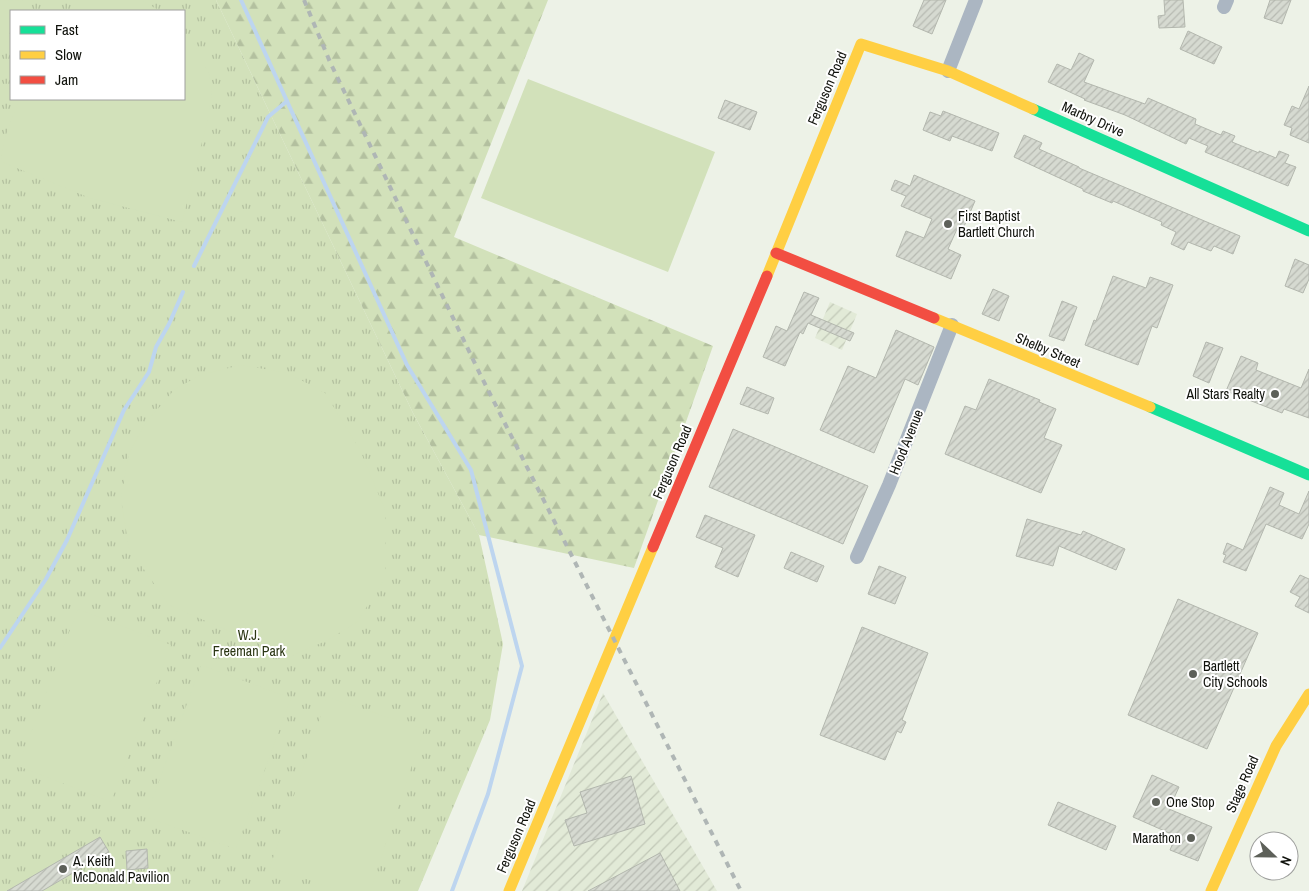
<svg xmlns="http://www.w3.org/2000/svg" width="1309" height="891" font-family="'Archivo Narrow',sans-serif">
	<defs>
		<pattern id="industrial-furrows" width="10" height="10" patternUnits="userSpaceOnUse" patternTransform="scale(1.25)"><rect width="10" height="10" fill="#e2ead7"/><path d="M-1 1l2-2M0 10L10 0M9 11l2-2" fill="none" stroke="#c1c8b7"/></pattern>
		<pattern id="grass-tufts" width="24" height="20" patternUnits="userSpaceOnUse" patternTransform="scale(1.25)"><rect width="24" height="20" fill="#d2e1ba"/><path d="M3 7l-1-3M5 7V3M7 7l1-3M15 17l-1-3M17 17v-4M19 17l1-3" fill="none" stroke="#b3c09f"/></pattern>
		<pattern id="forest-firs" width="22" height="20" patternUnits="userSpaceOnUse" patternTransform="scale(1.25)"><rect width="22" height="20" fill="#d2e1ba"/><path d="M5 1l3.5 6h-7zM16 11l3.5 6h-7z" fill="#b3c09f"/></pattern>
		<pattern id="building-hatch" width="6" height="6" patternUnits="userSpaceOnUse" patternTransform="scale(1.25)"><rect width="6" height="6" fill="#d6dad1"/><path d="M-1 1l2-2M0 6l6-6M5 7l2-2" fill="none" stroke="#b7bab2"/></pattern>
	</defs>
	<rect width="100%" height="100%" fill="#edf2e7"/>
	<g fill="url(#industrial-furrows)">
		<path d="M 830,302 L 857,314 L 842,350 L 815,338 Z"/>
		<path d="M 603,693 L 717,891 L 522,891 Z"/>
	</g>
	<path fill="url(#grass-tufts)" fill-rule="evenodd" d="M 0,0 L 216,0 L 413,413 L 479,535 L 503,644 L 490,720 L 418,891 L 0,891 ZM 11,11 L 184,11 L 184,99 L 11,99 Z"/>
	<path fill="url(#forest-firs)" d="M 216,0 L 548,0 L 454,237 L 713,346 L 634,568 L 479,535 L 413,413 Z"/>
	<g fill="#d2e1ba">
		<path d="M 0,0 L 24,1 L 19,11 L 11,11 L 11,30 L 0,57 Z"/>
		<path d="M 77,0 L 141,0 L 160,11 L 70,11 Z"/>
		<path d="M 184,33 L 194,44 L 209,73 L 212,93 L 207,122 L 182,222 L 90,198 L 2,162 C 0,144 13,116 20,99 L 184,99 Z"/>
		<path d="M 528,79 L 715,152 L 668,272 L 481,198 Z"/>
		<path d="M 241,365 L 288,373 L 325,393 L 360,450 L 385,510 L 385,578 L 357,622 L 328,640 L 289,657 L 169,605 L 129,548 L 121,499 L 129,453 L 145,424 L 174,390 L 200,375 Z"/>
		<path d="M 78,609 L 171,645 L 111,802 L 18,766 Z"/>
		<path d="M 201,665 L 291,698 L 236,849 L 146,817 Z"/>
		<path d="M 327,697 L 424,729 L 370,891 L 342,891 L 270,867 Z"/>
	</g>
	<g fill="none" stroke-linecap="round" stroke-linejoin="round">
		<g stroke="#bdd5ef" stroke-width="4">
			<path d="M 241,0 L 407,365 L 471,470 L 522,666 L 488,794 L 452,891"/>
			<path d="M 194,266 L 268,117 L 287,101"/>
			<path d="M 0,648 L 46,579 L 67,540 L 124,410 L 149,372 L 156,347 L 169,324 L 183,292"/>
		</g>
	</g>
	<g fill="url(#building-hatch)" stroke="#b3b7ae">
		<path d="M 924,0 L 946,0 L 932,34 L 913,26 Z"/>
		<path d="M 1164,0 L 1183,0 L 1185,27 L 1159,28 L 1158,16 L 1165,15 Z"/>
		<path d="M 1270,0 L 1291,0 L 1282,24 L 1264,18 Z"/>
		<path d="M 1188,31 L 1222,47 L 1214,64 L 1180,49 Z"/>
		<path d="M 1079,53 L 1094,60 L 1084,82 L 1145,104 L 1148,98 L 1196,119 L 1195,124 L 1221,135 L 1223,131 L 1235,136 L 1232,142 L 1259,153 L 1259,151 L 1276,158 L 1279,151 L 1289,155 L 1285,163 L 1296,167 L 1288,186 L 1205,152 L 1208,146 L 1189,138 L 1186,144 L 1125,115 L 1084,100 L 1085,99 L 1048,82 L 1057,64 L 1071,70 Z"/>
		<path d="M 1309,86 L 1309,143 L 1290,135 L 1292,128 L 1284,125 L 1292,106 L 1299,109 Z"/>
		<path d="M 725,100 L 757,112 L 750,130 L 718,118 Z"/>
		<path d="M 943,111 L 999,133 L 992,151 L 952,136 L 950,141 L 923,130 L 930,112 L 941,116 Z"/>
		<path d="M 1024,135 L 1042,143 L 1039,149 L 1079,167 L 1079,168 L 1240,236 L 1233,254 L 1214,246 L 1211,251 L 1188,242 L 1184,250 L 1171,244 L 1176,232 L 1161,225 L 1162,222 L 1113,201 L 1112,203 L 1083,191 L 1083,189 L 1014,157 Z"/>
		<path d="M 914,175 L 975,201 L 962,231 L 957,229 L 948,249 L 961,255 L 951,279 L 896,256 L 906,231 L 924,238 L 932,219 L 901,206 L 906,196 L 891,190 L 895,180 L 910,186 Z"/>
		<path d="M 1295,259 L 1309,265 L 1309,279 L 1303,293 L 1285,286 Z"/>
		<path d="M 1113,276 L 1146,288 L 1150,277 L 1173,285 L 1157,328 L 1152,326 L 1138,365 L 1085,345 L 1094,320 L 1096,321 Z"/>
		<path d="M 993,289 L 1009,296 L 999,321 L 982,314 Z"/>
		<path d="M 804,292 L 819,298 L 811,315 L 854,333 L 850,341 L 808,323 L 803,334 L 800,332 L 785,366 L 763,357 L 776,326 L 787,331 Z"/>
		<path d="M 1062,301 L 1077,307 L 1064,341 L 1049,336 Z"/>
		<path d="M 896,330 L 934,347 L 918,385 L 905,379 L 874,453 L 820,430 L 848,366 L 876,378 Z"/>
		<path d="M 1206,342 L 1223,348 L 1209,383 L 1193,376 Z"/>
		<path d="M 1241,356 L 1258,363 L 1256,370 L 1301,388 L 1309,369 L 1309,418 L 1284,409 L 1282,413 L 1226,391 Z"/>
		<path d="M 989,379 L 1040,400 L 1039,402 L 1056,409 L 1044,438 L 1062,445 L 1041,493 L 945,454 L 965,406 L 976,410 Z"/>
		<path d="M 747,387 L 774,398 L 768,414 L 740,404 Z"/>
		<path d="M 733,429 L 868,486 L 843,544 L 709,487 Z"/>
		<path d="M 1270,487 L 1284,493 L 1279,505 L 1299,514 L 1309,491 L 1309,524 L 1302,539 L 1266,524 L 1246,571 L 1223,562 L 1226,555 L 1223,554 L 1227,543 L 1243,550 Z"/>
		<path d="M 705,515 L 755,535 L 738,577 L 715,567 L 723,548 L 696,537 Z"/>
		<path d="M 1027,519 L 1081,535 L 1083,531 L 1125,549 L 1116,570 L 1059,546 L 1053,566 L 1016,556 Z"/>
		<path d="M 791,552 L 824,566 L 817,582 L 784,568 Z"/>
		<path d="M 879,566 L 906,577 L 895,604 L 868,594 Z"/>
		<path d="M 1300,575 L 1309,579 L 1309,613 L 1295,606 L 1300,597 L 1290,592 Z"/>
		<path d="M 1178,599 L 1258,633 L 1207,749 L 1128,715 Z"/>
		<path d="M 862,627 L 928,653 L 902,720 L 906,722 L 901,733 L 897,731 L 885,760 L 820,735 Z"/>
		<path d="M 1152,775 L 1179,787 L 1169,809 L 1212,827 L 1198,861 L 1170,850 L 1176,836 L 1133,817 Z"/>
		<path d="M 631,776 L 645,824 L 574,846 L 565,820 L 587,813 L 580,792 Z"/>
		<path d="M 1058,802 L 1116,826 L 1106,850 L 1048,825 Z"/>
		<path d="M 100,837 L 109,852 L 42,891 L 7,891 Z"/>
		<path d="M 147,849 L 148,868 L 127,870 L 126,851 Z"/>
		<path d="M 660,853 L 680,891 L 588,891 Z"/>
	</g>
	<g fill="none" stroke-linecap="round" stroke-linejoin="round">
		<g stroke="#abb6c2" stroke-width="14">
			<path d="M 1224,7 L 1227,0"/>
			<path d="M 948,71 L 976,0"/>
			<path d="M 857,557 L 889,485 L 952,325"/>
		</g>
		<g stroke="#16e098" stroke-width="11">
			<path d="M 1033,109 L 1309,231"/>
			<path d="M 1150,407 L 1309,475"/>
		</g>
		<g stroke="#ffcf43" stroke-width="11">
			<path d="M 767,276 L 861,44 L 948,71 L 1033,109"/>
			<path d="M 934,318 L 1150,407"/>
			<path d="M 509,891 L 653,547"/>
			<path d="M 1211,891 L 1276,746 L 1309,694"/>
		</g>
		<g stroke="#f24e42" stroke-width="11">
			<path d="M 776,253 L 934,318"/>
			<path d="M 653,547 L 767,276"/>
		</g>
		<path stroke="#afb6b5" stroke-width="4" stroke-dasharray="6 6" stroke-linecap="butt" d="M 304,0 L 330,62 L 480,374 L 741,891"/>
	</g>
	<g fill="#5d6059" stroke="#fff" stroke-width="2">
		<circle cx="948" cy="224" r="5"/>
		<circle cx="1275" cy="394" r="5"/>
		<circle cx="1193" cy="674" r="5"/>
		<circle cx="1156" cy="802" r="5"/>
		<circle cx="1191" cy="838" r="5"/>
		<circle cx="63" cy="869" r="5"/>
	</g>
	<g text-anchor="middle" stroke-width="4" stroke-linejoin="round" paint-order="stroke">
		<g font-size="14" fill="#10120c" stroke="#fff">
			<text transform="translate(827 88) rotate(-67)" y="5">Ferguson Road</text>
			<text transform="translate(1093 119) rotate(24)" y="5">Marbry Drive</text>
			<text transform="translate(1048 350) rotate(23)" y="5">Shelby Street</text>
			<text transform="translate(906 442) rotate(-68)" y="5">Hood Avenue</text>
			<text transform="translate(672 462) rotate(-67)" y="5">Ferguson Road</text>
			<text transform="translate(1242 784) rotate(-66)" y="5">Stage Road</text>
			<text transform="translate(516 836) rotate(-67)" y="5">Ferguson Road</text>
		</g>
		<g font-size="14" fill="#10120c" stroke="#fff" text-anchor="start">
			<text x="958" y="221">First Baptist<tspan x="958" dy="16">Bartlett Church</tspan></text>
			<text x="1265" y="399" text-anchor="end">All Stars Realty</text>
			<text x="1203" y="671">Bartlett<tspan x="1203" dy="16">City Schools</tspan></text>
			<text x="1166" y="807">One Stop</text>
			<text x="1181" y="843" text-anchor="end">Marathon</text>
			<text x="73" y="866">A. Keith<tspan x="73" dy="16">McDonald Pavilion</tspan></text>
		</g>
		<g font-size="14" fill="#2a3513" stroke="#fff">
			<text x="249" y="640">W.J.<tspan x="249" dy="16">Freeman Park</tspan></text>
		</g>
	</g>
	<rect x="10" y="10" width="175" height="90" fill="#ffffff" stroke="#9fa09e"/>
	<rect x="20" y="26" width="25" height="8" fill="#16e098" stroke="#9fa09e"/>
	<text x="55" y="35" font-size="15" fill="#10120c">Fast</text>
	<rect x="20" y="51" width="25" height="8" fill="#ffcf43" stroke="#9fa09e"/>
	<text x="55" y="60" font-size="15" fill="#10120c">Slow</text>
	<rect x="20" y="76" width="25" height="8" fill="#f24e42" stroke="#9fa09e"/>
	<text x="55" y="85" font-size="15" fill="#10120c">Jam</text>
	<g transform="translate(1274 856) rotate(112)"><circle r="24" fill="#ffffff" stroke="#9fa09e"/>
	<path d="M0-4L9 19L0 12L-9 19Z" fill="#5d6059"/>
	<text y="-8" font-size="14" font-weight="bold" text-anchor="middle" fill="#10120c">N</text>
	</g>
</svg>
